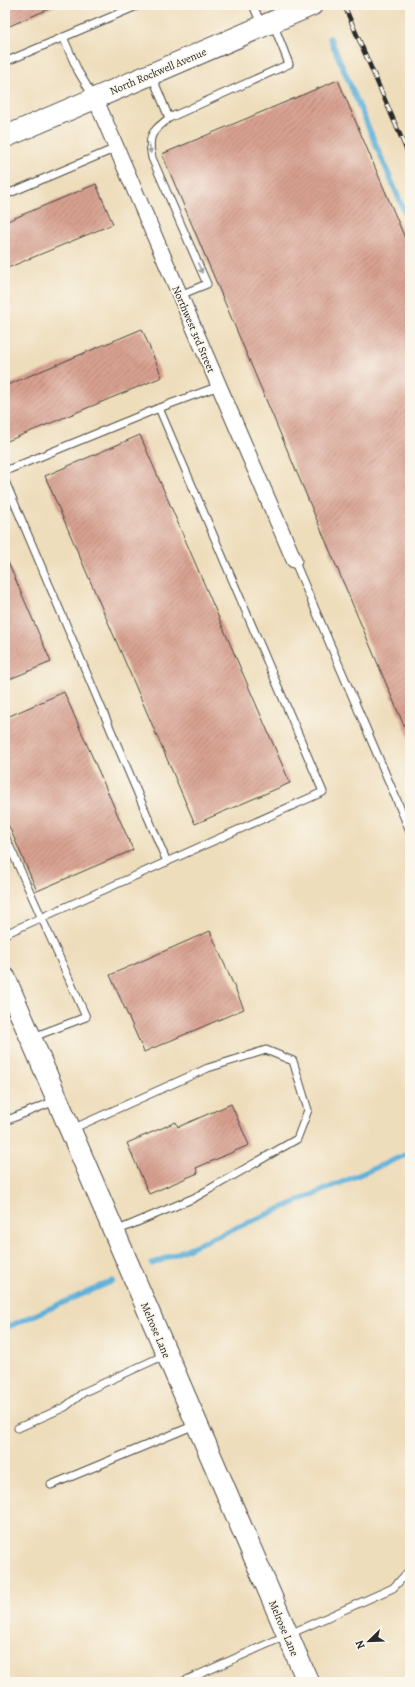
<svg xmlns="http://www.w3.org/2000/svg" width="415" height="1687" font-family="Alegreya,serif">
	<defs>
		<pattern id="building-hatch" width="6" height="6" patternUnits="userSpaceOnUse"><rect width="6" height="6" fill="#d8a090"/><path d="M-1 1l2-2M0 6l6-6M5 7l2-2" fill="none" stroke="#af8376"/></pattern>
	</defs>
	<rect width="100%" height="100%" fill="#fbf7ec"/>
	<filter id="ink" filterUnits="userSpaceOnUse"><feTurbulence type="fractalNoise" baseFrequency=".025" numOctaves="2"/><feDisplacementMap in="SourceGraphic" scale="8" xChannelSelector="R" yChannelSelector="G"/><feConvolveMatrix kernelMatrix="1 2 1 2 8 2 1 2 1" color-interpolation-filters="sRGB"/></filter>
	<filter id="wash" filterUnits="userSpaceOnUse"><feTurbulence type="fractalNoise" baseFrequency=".012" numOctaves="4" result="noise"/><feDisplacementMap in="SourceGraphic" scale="16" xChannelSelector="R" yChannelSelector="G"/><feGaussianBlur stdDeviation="0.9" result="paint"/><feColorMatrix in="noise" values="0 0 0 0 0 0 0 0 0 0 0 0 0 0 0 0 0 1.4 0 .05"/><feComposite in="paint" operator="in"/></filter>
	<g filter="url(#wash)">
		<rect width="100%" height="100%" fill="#edb"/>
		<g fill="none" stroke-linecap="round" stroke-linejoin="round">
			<g stroke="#5eb1da" stroke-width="5.5">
				<path d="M 330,38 L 410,224"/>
				<path d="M 152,1264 L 410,1153"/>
				<path d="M 5,1328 L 113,1281"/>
			</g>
		</g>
		<g id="blocks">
			<g fill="url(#building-hatch)">
				<path d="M 5,5 L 58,5 L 5,28 Z"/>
				<path d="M 338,80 L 410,250 L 410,740 L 162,154 Z"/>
				<path d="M 96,184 L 113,224 L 5,269 L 5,222 Z"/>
				<path d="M 142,329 L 162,377 L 5,442 L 5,386 Z"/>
				<path d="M 140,435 L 290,783 L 195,824 L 45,476 Z"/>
				<path d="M 5,555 L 51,662 L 5,681 Z"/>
				<path d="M 64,692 L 133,850 L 37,891 L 5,817 L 5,718 Z"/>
				<path d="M 210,931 L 244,1009 L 144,1052 L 110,975 Z"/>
				<path d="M 231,1104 L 249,1145 L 196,1168 L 198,1173 L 149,1194 L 127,1143 L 176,1122 L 178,1127 Z"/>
			</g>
		</g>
	</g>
	<g filter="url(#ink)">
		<use href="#blocks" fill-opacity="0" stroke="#484641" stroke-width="1"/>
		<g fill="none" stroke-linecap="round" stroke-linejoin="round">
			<defs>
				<g id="lane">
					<path d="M 253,5 L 261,24"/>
					<path d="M 63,37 L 78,71 L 94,98"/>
					<path d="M 5,62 L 139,5"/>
					<path d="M 152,76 L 169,118 L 289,64 L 273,23"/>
					<path d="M 169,118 C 152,132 147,135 152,158 L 207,284 L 180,295"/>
					<path d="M 5,195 L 116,148"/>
					<path d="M 5,471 L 159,408"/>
					<path d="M 5,481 L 167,862"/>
					<path d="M 294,560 L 410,831"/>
					<path d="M 5,836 L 86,1017 L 33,1037"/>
					<path d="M 5,934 L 323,792 L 159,408 L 219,386"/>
					<path d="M 5,1121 L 55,1101"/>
					<path d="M 72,1129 L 208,1068 L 266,1050 L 293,1061 L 308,1110 L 297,1139 L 194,1198 L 116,1231"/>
					<path d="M 18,1428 L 65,1407 L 84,1392 L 165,1355"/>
					<path d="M 51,1485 L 195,1425"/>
					<path d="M 182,1682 L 393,1588 L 410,1570"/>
				</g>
				<path id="street" d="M 95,98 L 294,560"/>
				<g id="secondary">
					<path d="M 5,137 L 312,5"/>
					<path d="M 5,978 L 308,1682"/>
				</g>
			</defs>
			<use href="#lane" stroke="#484641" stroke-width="9"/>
			<use href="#street" stroke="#484641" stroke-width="17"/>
			<use href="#secondary" stroke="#484641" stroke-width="23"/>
			<use href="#lane" stroke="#fff" stroke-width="7"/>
			<use href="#street" stroke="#fff" stroke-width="15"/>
			<use href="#secondary" stroke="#fff" stroke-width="21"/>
			<defs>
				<path id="rail" d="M 344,5 L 410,158"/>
			</defs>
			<use href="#rail" stroke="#2b2b2b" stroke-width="4.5"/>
			<use href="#rail" stroke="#fbf7ec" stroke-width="3" stroke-dasharray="9" stroke-linecap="butt"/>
		</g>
		<defs><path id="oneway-solid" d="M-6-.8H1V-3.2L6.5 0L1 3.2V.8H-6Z"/></defs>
		<g fill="#a0a0a0">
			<use href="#oneway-solid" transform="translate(150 148) rotate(82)"/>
			<use href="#oneway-solid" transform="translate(200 268) rotate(66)"/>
		</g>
	</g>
	<g text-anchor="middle" stroke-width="3.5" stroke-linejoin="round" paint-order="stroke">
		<g font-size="11" fill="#2b2b2b" stroke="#fbf7ec">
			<text transform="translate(158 71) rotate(-23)" y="4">North Rockwell Avenue</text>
			<text transform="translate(194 329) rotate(67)" y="4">Northwest 3rd Street</text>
			<text transform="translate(156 1330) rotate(67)" y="4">Melrose Lane</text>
			<text transform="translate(284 1628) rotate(67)" y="4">Melrose Lane</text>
		</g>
	</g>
	<rect width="415" height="1687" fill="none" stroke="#fbf7ec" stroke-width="20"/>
	<g transform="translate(369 1641) rotate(247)" stroke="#fbf7ec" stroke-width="3" paint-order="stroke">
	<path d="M0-3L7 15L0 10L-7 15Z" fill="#2b2b2b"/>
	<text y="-6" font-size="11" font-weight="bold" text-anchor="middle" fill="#2b2b2b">N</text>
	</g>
</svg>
